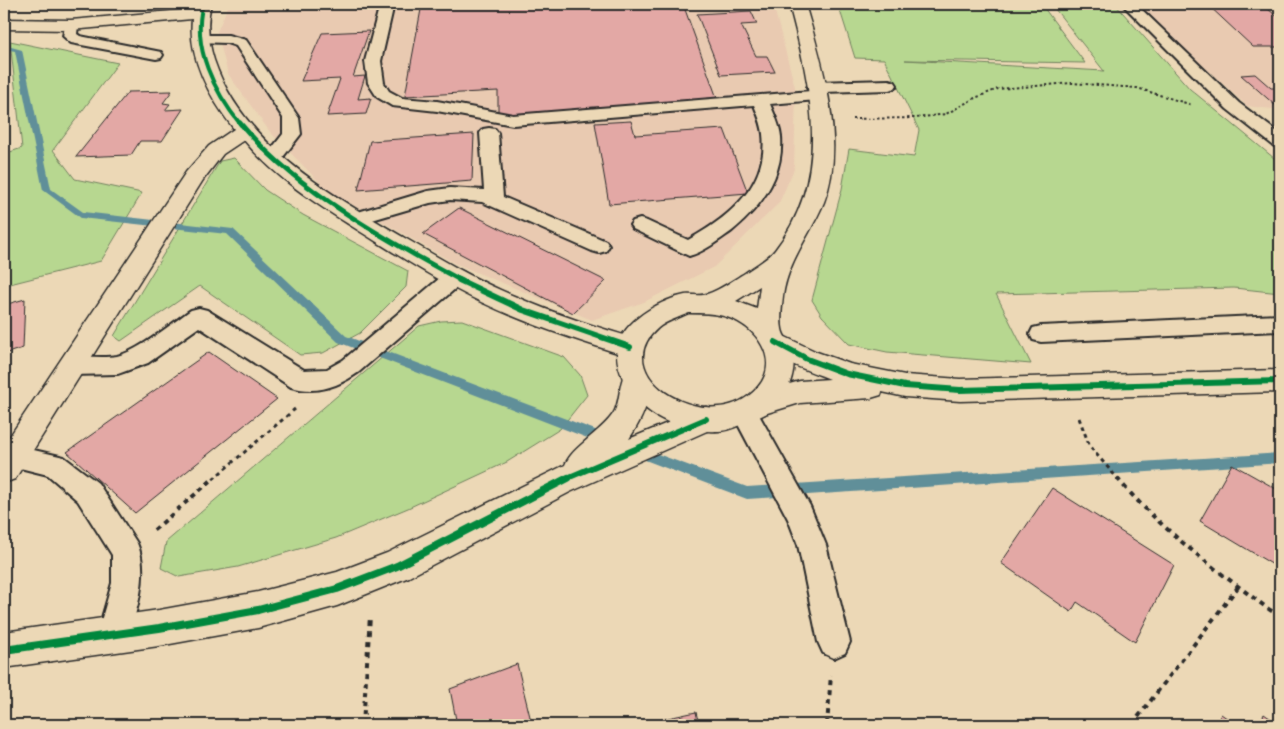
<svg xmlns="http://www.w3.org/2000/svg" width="1284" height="729" font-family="Delius,sans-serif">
	<rect width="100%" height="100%" fill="#ecd8b6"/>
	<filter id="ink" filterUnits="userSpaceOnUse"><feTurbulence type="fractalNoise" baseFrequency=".02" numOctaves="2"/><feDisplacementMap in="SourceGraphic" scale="10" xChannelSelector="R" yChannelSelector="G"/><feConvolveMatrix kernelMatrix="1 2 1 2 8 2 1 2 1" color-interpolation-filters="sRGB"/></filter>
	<g filter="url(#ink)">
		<g fill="#e9cab1">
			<path d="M 229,4 L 773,4 L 796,91 L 794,169 L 779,203 L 714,267 L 644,302 L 592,320 L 454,263 L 327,190 L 270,132 L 228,74 L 217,32 Z"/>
			<path d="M 1136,4 L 1280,4 L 1280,110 L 1247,106 Z"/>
		</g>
		<g fill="#b7d790" stroke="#71815e">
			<path d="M 838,4 L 1041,4 L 1085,63 L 905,60 L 1104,71 L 1051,4 L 1115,4 L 1190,89 L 1280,163 L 1280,293 L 1234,288 L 996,294 L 1031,364 L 887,352 L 849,344 L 822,316 L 812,300 L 842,189 L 849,149 L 914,157 L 919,130 L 884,59 L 855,58 Z"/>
			<path d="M 10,41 L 118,63 L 53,150 L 75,179 L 142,193 L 101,261 L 6,285 L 4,276 L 4,154 L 22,148 Z"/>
			<path d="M 234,158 L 265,190 L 303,215 L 408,271 L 406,287 L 360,333 L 323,353 L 300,355 L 200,286 L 121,341 L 114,336 L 220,161 Z"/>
			<path d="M 462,320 L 564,357 L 580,375 L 587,395 L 560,429 L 507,462 L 408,508 L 336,538 L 238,567 L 179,577 L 161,568 L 166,542 L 419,326 L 441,321 Z"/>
		</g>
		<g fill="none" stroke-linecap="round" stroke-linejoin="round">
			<g fill="#608f99" fill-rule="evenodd">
				<path d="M 4,45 L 22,50 L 51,189 L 83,212 L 233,229 L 346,336 L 611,436 L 613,440 L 611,444 L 607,445 L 603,444 L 338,342 L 227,234 L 81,218 L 43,190 L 15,51 L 4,49 Z"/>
				<path d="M 636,446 L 747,487 L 1280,453 L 1280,463 L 747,499 L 632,455 L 630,451 L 632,447 Z"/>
			</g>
		</g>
		<g fill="#e3a8a5" stroke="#2b2b2b">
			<path d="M 422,4 L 683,4 L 718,101 L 498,115 L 498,91 L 405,96 Z"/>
			<path d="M 1207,4 L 1262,4 L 1280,19 L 1280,47 L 1253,47 Z"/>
			<path d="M 751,11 L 757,24 L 741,25 L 756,56 L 767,56 L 775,72 L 721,75 L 697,14 Z"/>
			<path d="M 369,31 L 353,77 L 365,76 L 358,99 L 371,98 L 366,114 L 327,116 L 340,79 L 301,81 L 322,33 Z"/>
			<path d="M 1255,74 L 1271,88 L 1280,88 L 1280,106 L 1276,106 L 1241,75 Z"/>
			<path d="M 172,91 L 163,103 L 170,104 L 165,110 L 183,109 L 162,141 L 140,141 L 131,155 L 76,157 L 128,92 Z"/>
			<path d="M 631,121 L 635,135 L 724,129 L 748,193 L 609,204 L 595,123 Z"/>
			<path d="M 474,134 L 472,181 L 358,190 L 370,141 Z"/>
			<path d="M 459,208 L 606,281 L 573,313 L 423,234 Z"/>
			<path d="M 25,299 L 23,348 L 4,354 L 4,305 Z"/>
			<path d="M 209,352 L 277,399 L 135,513 L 67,452 Z"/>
			<path d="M 1232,464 L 1280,491 L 1280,553 L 1275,566 L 1200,521 Z"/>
			<path d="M 1052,488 L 1174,565 L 1135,642 L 1077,602 L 1071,612 L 1001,563 Z"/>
			<path d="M 517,664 L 532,725 L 457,725 L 450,689 Z"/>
			<path d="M 696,712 L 699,725 L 655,725 L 654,721 Z"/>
			<path d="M 1221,714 L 1237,725 L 1216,725 Z"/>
			<path d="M 1264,714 L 1280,725 L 1259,725 Z"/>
		</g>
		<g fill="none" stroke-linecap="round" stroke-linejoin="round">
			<defs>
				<g id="service">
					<path d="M 380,4 L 394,4 L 381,61 L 384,83 L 389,91 L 402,98 L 437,101 L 513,115 L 811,91 L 807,87 L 809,84 L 815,82 L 889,80 L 895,82 L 897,85 L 895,88 L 889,90 L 823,92 L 825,95 L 823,98 L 817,100 L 770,104 C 774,114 780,125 781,137 C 784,176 761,207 732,231 C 719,240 704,252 689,256 L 633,229 L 630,225 L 633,221 L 640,219 L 647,221 L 688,240 C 728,218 769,186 763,134 C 762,124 758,115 754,105 L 513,125 L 437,111 L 392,106 L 377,97 L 368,83 L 365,61 Z"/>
					<path d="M 1122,4 L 1136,4 L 1239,103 L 1280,134 L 1280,147 L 1274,146 L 1227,109 Z"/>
					<path d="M 71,21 L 76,22 L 78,25 L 77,34 L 80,36 L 156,51 L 161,52 L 163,55 L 161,58 L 156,59 L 71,43 L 63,36 L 66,22 Z"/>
					<path d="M 201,35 L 228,35 L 246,40 L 299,118 L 301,134 L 280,161 L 274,162 L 268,161 L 265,157 L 283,134 L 283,118 L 236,46 L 227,43 L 196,42 L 194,39 L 196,36 Z"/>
					<path d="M 489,128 L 495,129 L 498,133 L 503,197 L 606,241 L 609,246 L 606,251 L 599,253 L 592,251 L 482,202 L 450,200 L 430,203 L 355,225 L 348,223 L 345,219 L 348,215 L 428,191 L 450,188 L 484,190 L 480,133 L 483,129 Z"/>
					<path d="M 455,270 L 463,272 L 466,277 L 463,282 L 359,372 C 339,386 317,395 291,387 L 199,327 L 148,363 L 126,371 L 118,374 L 71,375 L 63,372 L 59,366 L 63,360 C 80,354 99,359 117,356 C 139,351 172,323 191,310 L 199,308 L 207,310 L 304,370 L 327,369 L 343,360 L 447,272 Z"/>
					<path d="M 1280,315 L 1280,331 L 1041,342 L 1033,340 L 1030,334 L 1033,328 L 1041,326 Z"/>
					<path d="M 745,403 L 754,406 L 810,506 L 826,545 L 850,642 L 845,653 L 834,658 L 823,653 L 818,642 L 798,545 L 788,519 L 732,413 L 736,406 Z"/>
					<path d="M 12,445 L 64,457 L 98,483 L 137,543 C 150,572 136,618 124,646 L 113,651 L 102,646 L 97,635 L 112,583 L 112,555 L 78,501 L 48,475 L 4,464 L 4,448 Z"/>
				</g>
				<g id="minor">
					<path d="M 195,4 L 211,4 C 206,23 208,41 214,60 C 243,147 335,197 410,241 C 444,261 478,281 514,296 C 555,314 597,327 640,340 L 643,347 L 640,354 L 630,357 C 579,341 529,325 481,302 C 437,281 395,253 353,227 C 315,203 273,176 244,140 L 223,154 L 203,180 L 15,479 L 4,483 L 4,445 L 186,172 L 209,146 L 234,129 C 210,98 188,59 192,19 L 71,30 L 4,29 L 4,19 L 71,20 L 194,9 Z"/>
					<path d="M 775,332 L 817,352 L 850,364 L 905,375 L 960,379 L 1280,370 L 1280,392 L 960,401 L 905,397 L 882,392 L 881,395 L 871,398 L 800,403 L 764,414 L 754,410 L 750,402 L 754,394 L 800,381 L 830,379 C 811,371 772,360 762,342 L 766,335 Z"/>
					<path d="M 635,370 L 645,373 C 656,394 641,421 629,439 L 706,407 L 716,411 L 721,419 L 716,427 L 570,492 L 409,577 L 337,606 L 258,628 L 159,646 L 4,668 L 4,632 L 159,610 L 258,592 L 337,572 L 387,553 L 565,465 C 572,447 600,433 613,414 C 621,402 618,386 625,373 Z"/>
				</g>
				<path id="tertiary" d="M 789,4 L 805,4 C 822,62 847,143 824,202 C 811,234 788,260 783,296 C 782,306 780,319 782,329 C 783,336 789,342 791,349 C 798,368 790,389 777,404 C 769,414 757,418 745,423 C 737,426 728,431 719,431 C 681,433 641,416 624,381 C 618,368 614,354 620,340 C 629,318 663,299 685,295 C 692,294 700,297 707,294 C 720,290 733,280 745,273 C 755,266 768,259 775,250 C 833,176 811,87 789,4 ZM 760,286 L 757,309 L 736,301 ZM 689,313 C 702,313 715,313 727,317 C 756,326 781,360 758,387 C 713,441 603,376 658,328 C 666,321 680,317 689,313 Z"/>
			</defs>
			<use href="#service" stroke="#2b2b2b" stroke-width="4"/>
			<use href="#minor" stroke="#2b2b2b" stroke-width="3"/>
			<use href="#tertiary" stroke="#2b2b2b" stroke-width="3"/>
			<path stroke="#2b2b2b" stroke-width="2" stroke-dasharray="2.5 2.5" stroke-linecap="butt" d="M 852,119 L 916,118 L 946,114 L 975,98 L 998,89 L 1072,83 L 1137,88 L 1192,105"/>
			<g stroke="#2b2b2b" stroke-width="3" stroke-dasharray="4 4" stroke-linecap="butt">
				<path d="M 1079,418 L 1090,447 L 1118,479"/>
				<path d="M 213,479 L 295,409"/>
			</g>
			<g stroke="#2b2b2b" stroke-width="4" stroke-dasharray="5 5" stroke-linecap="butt">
				<path d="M 1117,478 C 1161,530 1216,570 1270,610 L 1280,615"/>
				<path d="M 154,530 L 214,478"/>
				<path d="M 363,725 L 370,616"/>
				<path d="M 827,725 L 831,675"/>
				<path d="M 1132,725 L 1238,587"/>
			</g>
			<use href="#service" fill="#ecd8b6" fill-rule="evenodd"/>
			<use href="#minor" fill="#ecd8b6" fill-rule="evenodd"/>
			<use href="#tertiary" fill="#ecd8b6" fill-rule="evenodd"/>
			<defs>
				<path id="cycleway-far3" d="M 203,4 C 191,47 215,93 241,125"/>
				<path id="cycleway-far2" d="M 240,123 C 296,190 386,240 462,281"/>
				<g id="cycleway-far1">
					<path d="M 459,280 L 523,310 L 630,347"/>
					<path d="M 775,342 L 807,359 L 847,374 L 905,386 L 960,390 L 1280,381"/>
					<path d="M 565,479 L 706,419"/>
				</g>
				<path id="cycleway" d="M 4,650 L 159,628 L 258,610 L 337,589 L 397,566 L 568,478"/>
			</defs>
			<use href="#cycleway-far3" stroke="#ecd8b6" stroke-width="5.5"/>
			<use href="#cycleway-far2" stroke="#ecd8b6" stroke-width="8"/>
			<use href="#cycleway-far1" stroke="#ecd8b6" stroke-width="9"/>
			<use href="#cycleway" stroke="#ecd8b6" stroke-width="11"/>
			<use href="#cycleway-far3" stroke="#00873e" stroke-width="4"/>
			<use href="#cycleway-far2" stroke="#00873e" stroke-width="5"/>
			<use href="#cycleway-far1" stroke="#00873e" stroke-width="6"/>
			<use href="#cycleway" stroke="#00873e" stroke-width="8"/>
		</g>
	</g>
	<rect width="1284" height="729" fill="none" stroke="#ecd8b6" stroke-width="20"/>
	<rect x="10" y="10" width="1264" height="709" fill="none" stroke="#2b2b2b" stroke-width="2" filter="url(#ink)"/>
</svg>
